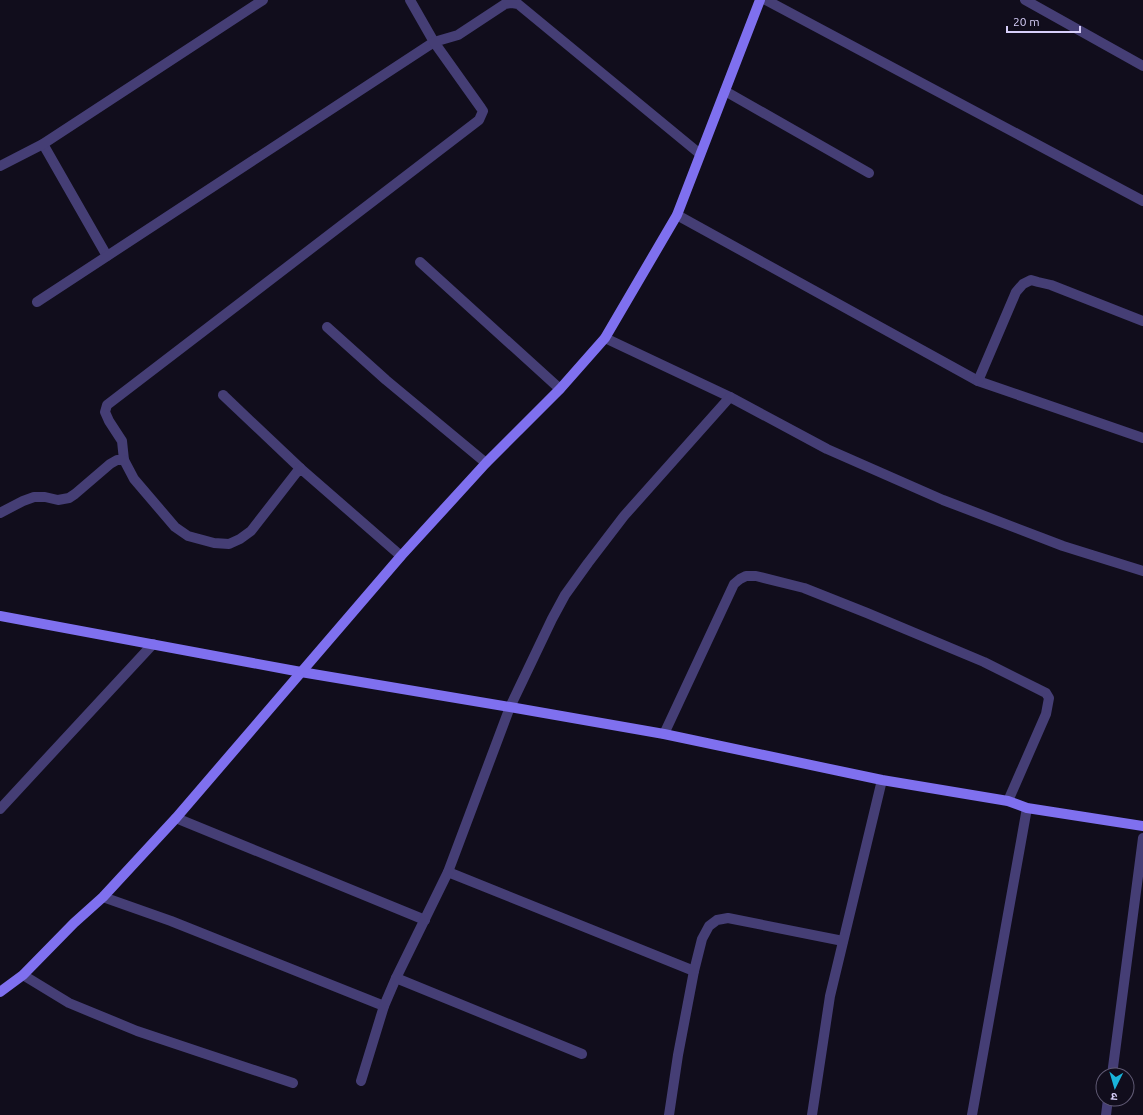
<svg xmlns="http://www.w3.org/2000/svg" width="1143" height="1115" font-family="Ubuntu,'Noto Sans Devanagari',sans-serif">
	<rect width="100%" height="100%" fill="#110d1c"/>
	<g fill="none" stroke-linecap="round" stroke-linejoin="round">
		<g stroke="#453e75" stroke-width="10">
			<path d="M 766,0 L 1143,201"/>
			<path d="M 1025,0 L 1143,66"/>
			<path d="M 725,91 L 869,173"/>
			<path d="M 43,144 L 107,256"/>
			<path d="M 0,166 L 43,144 L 263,0"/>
			<path d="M 677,215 L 978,381 L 1143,438"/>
			<path d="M 420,262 L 560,389"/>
			<path d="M 37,302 L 434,42 L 410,0"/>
			<path d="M 327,327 L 386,380 L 486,463"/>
			<path d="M 605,338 L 730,397 L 827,449 L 943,500 L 1063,546 L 1143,571"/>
			<path d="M 978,381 L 1016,292 L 1023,284 L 1031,280 L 1038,282 L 1051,285 L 1143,321"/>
			<path d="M 223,395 L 300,468"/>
			<path d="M 124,460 L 122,441 L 109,421 L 105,412 L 107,405 L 479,120 L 483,111 L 481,108 L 434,42 L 458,35 L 505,4 L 512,3 L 518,4 L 700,154"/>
			<path d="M 0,513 L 23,501 L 34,497 L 45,497 L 58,500 L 69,498 L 75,494 L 110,464 L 117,460 L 124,460 L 134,479 L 175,527 L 188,536 L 214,543 L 229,544 L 240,539 L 251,531 L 300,468 L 401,556"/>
			<path d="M 664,734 L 734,584 L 740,579 L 746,576 L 756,576 L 804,588 L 867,613 L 984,662 L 1046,693 L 1049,698 L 1046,714 L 1008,801"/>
			<path d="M 0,809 L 153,644"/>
			<path d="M 176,818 L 425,920"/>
			<path d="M 448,872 L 694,971"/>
			<path d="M 103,897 L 171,921 L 384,1006"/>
			<path d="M 23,975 L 69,1003 L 137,1031 L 293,1083"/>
			<path d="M 396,978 L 582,1054"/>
			<path d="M 1112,1075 L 1143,838"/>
			<path d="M 361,1081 L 384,1006 L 396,978 L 448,872 L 510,707 L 552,619 L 565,595 L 588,563 L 624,516 L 730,397"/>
			<path d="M 669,1115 L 678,1055 L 694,971 L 702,939 L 709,926 L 717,920 L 728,918 L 843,941"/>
			<path d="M 812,1115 L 830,996 L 882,780"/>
			<path d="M 972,1115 L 1027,808"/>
			<path d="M 1106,1115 L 1108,1099"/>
		</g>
		<g stroke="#7f70ef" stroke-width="10">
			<path d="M 0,616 L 301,672 L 510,707 L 664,734 L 882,780 L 1008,801 L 1027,808 L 1143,826"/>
			<path d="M 0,992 L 23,975 L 74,923 L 103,897 L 176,818 L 401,556 L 486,463 L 560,389 L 605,338 L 677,215 L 760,0"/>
		</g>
	</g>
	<g transform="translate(1115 1087) rotate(185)"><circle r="19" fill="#110d1c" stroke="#605a74"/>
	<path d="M0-3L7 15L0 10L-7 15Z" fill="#19b4da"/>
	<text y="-6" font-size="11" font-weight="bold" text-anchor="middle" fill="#d7cef9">उ</text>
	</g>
	<path d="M1007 26v6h73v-6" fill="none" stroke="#d7cef9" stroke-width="2"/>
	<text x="1013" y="26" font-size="12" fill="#d7cef9" stroke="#110d1c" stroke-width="3" paint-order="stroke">20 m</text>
</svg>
